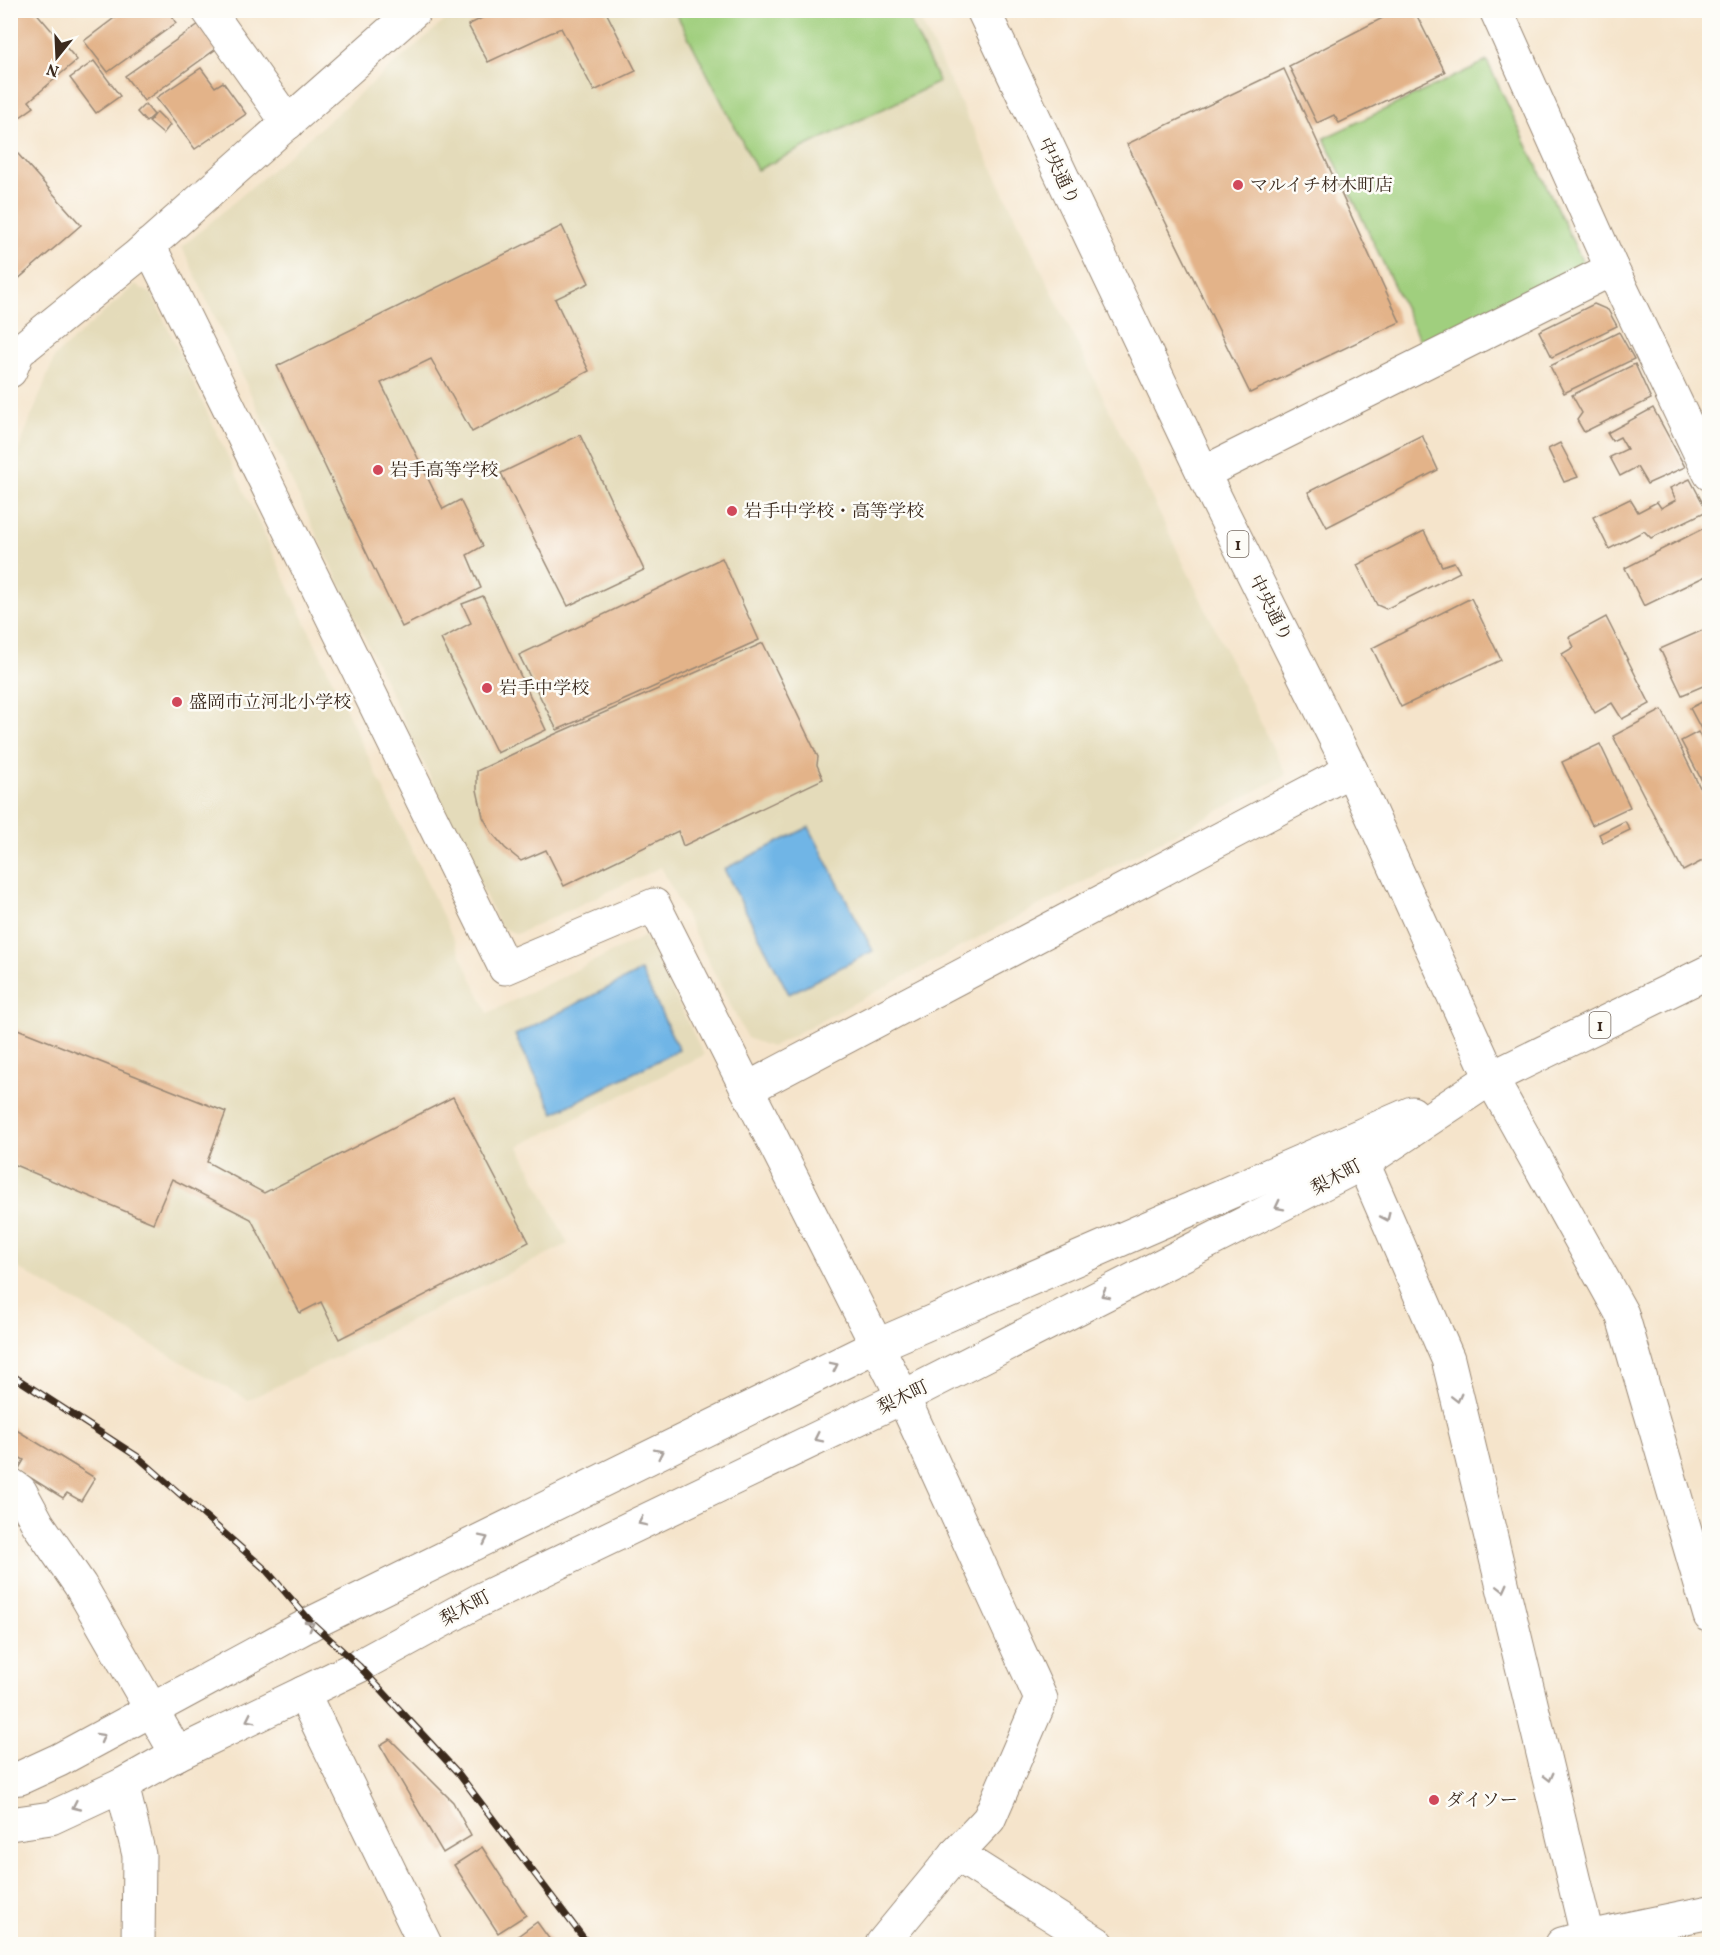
<svg xmlns="http://www.w3.org/2000/svg" width="1720" height="1955" font-family="Vollkorn,'Noto Serif JP',serif">
	<rect width="100%" height="100%" fill="#fdfcf7"/>
	<filter id="ink" filterUnits="userSpaceOnUse"><feTurbulence type="fractalNoise" baseFrequency=".0167" numOctaves="2"/><feDisplacementMap in="SourceGraphic" scale="12" xChannelSelector="R" yChannelSelector="G"/><feConvolveMatrix kernelMatrix="1 2 1 2 8 2 1 2 1" color-interpolation-filters="sRGB"/></filter>
	<filter id="wash" filterUnits="userSpaceOnUse"><feTurbulence type="fractalNoise" baseFrequency=".008" numOctaves="4" result="noise"/><feDisplacementMap in="SourceGraphic" scale="24" xChannelSelector="R" yChannelSelector="G"/><feGaussianBlur stdDeviation="1.35" result="paint"/><feColorMatrix in="noise" values="0 0 0 0 0 0 0 0 0 0 0 0 0 0 0 0 0 1.4 0 .05"/><feComposite in="paint" operator="in"/></filter>
	<g filter="url(#wash)">
		<rect width="100%" height="100%" fill="#f5e4cb"/>
		<g fill="#e4dbba">
			<path d="M 456,11 L 916,11 L 1286,775 L 771,1047 L 747,1038 L 661,867 L 517,934 L 500,927 L 182,247 Z"/>
			<path d="M 135,285 L 152,294 L 488,1013 L 645,936 L 704,1055 L 519,1146 L 568,1244 L 248,1400 L 11,1264 L 11,469 L 55,356 Z"/>
		</g>
		<g fill="#a0cf7e" stroke="#6e7c4e" stroke-width="1.5">
			<path d="M 675,11 L 905,11 L 939,82 L 757,170 Z"/>
			<path d="M 1487,61 L 1585,267 L 1422,345 L 1324,138 Z"/>
		</g>
		<g fill="#70b5e6" stroke="#567082" stroke-width="1.5">
			<path d="M 809,827 L 873,951 L 789,994 L 724,869 Z"/>
			<path d="M 641,971 L 679,1050 L 554,1113 L 515,1035 Z"/>
		</g>
		<g id="blocks">
			<g fill="#e3b389">
				<path d="M 10,10 L 34,10 L 77,60 L 29,101 L 34,107 L 20,117 L 10,106 Z"/>
				<path d="M 125,10 L 168,10 L 176,23 L 108,72 L 84,41 Z"/>
				<path d="M 498,10 L 605,10 L 636,71 L 594,91 L 561,28 L 488,62 L 468,25 Z"/>
				<path d="M 1398,10 L 1414,10 L 1445,72 L 1339,123 L 1334,115 L 1317,123 L 1289,66 Z"/>
				<path d="M 199,24 L 216,49 L 144,101 L 125,76 Z"/>
				<path d="M 94,61 L 120,96 L 96,113 L 70,78 Z"/>
				<path d="M 201,68 L 215,87 L 223,82 L 246,114 L 195,149 L 156,98 Z"/>
				<path d="M 1284,69 L 1400,322 L 1250,393 L 1127,144 Z"/>
				<path d="M 145,104 L 154,115 L 146,122 L 137,112 Z"/>
				<path d="M 157,112 L 170,125 L 163,134 L 149,122 Z"/>
				<path d="M 10,145 L 81,225 L 10,286 Z"/>
				<path d="M 562,226 L 589,283 L 555,299 L 589,371 L 472,432 L 431,359 L 381,383 L 443,509 L 460,500 L 483,546 L 467,555 L 481,588 L 402,627 L 277,366 Z"/>
				<path d="M 1594,304 L 1608,310 L 1617,326 L 1552,357 L 1539,331 Z"/>
				<path d="M 1619,332 L 1634,359 L 1564,393 L 1550,366 Z"/>
				<path d="M 1635,364 L 1651,399 L 1584,432 L 1577,420 L 1582,413 L 1572,395 Z"/>
				<path d="M 1653,408 L 1685,467 L 1647,484 L 1637,467 L 1620,476 L 1610,457 L 1627,449 L 1620,437 L 1612,441 L 1607,433 Z"/>
				<path d="M 580,435 L 644,570 L 568,606 L 501,473 Z"/>
				<path d="M 1422,435 L 1438,470 L 1327,527 L 1308,492 Z"/>
				<path d="M 1560,443 L 1578,477 L 1564,482 L 1548,449 Z"/>
				<path d="M 1690,479 L 1707,511 L 1651,538 L 1644,531 L 1609,549 L 1593,517 L 1630,499 L 1638,512 L 1657,502 L 1661,508 L 1676,500 L 1670,488 Z"/>
				<path d="M 1708,526 L 1710,574 L 1644,606 L 1625,568 Z"/>
				<path d="M 1424,531 L 1442,566 L 1454,562 L 1460,572 L 1386,609 L 1377,605 L 1357,565 Z"/>
				<path d="M 722,558 L 759,640 L 557,730 L 519,655 Z"/>
				<path d="M 483,596 L 546,730 L 497,753 L 441,639 L 471,623 L 462,604 Z"/>
				<path d="M 1471,598 L 1501,660 L 1401,707 L 1372,648 Z"/>
				<path d="M 1606,617 L 1650,704 L 1622,719 L 1612,703 L 1595,713 L 1562,654 L 1574,647 L 1569,637 Z"/>
				<path d="M 1710,627 L 1710,683 L 1682,695 L 1660,649 Z"/>
				<path d="M 763,643 L 818,757 L 817,765 L 823,779 L 683,846 L 678,831 L 564,886 L 546,850 L 521,861 L 505,848 L 492,833 L 483,817 L 477,790 L 477,771 L 553,735 Z"/>
				<path d="M 1710,698 L 1710,746 L 1690,708 Z"/>
				<path d="M 1662,710 L 1710,808 L 1710,857 L 1683,871 L 1613,736 Z"/>
				<path d="M 1698,732 L 1710,755 L 1710,796 L 1681,741 Z"/>
				<path d="M 1600,744 L 1630,807 L 1592,825 L 1562,762 Z"/>
				<path d="M 1625,821 L 1630,830 L 1603,843 L 1599,834 Z"/>
				<path d="M 10,1026 L 226,1112 L 207,1162 L 264,1193 L 453,1097 L 529,1242 L 339,1339 L 321,1302 L 300,1313 L 251,1219 L 172,1179 L 153,1223 L 10,1163 Z"/>
				<path d="M 10,1426 L 95,1478 L 81,1501 L 67,1493 L 63,1498 L 18,1470 L 24,1460 L 10,1452 Z"/>
				<path d="M 390,1739 L 453,1802 L 471,1836 L 443,1853 L 380,1745 Z"/>
				<path d="M 482,1847 L 526,1915 L 498,1933 L 454,1865 Z"/>
				<path d="M 537,1922 L 553,1944 L 507,1944 Z"/>
			</g>
		</g>
	</g>
	<g filter="url(#ink)">
		<use href="#blocks" fill-opacity="0" stroke="#988774" stroke-width="1.5"/>
		<g fill="none" stroke-linecap="round" stroke-linejoin="round">
			<defs>
				<g id="street">
					<path d="M 208,10 L 288,123"/>
					<path d="M 1496,10 L 1612,269 L 1710,474"/>
					<path d="M 149,245 L 505,968 L 654,905 L 747,1089"/>
					<path d="M 10,371 L 18,352 L 137,256 L 415,10"/>
					<path d="M 1203,473 L 1612,269"/>
					<path d="M 1363,1163 L 1448,1359 L 1589,1944"/>
					<path d="M 10,1484 L 20,1491 L 38,1524 L 80,1585 L 177,1754"/>
					<path d="M 303,1693 L 425,1944"/>
					<path d="M 122,1785 L 139,1855 L 138,1944"/>
					<path d="M 956,1854 L 1098,1944"/>
					<path d="M 882,1944 L 956,1854 L 989,1819 L 1041,1699 L 903,1397 L 747,1089 L 1351,770"/>
					<path d="M 1562,1944 L 1588,1937"/>
				</g>
				<g id="secondary">
					<path d="M 1491,1078 L 1622,1314 L 1710,1616"/>
					<path d="M 10,1779 L 20,1778 L 59,1760 L 312,1623 L 876,1346 L 1412,1113"/>
					<path d="M 10,1824 L 51,1818 L 122,1785 L 177,1754 L 359,1666 L 478,1601 L 903,1397 L 1363,1163 L 1491,1078"/>
					<path d="M 1588,1937 L 1710,1912"/>
				</g>
				<path id="primary" d="M 983,10 L 1203,473 L 1351,770 L 1491,1078 L 1710,971"/>
			</defs>
			<use href="#street" stroke="#988774" stroke-width="35"/>
			<use href="#secondary" stroke="#988774" stroke-width="35"/>
			<use href="#primary" stroke="#988774" stroke-width="35"/>
			<use href="#street" stroke="#fff" stroke-width="33"/>
			<use href="#secondary" stroke="#fff" stroke-width="33"/>
			<use href="#primary" stroke="#fff" stroke-width="33"/>
			<defs>
				<path id="rail" d="M 10,1374 L 138,1457 L 266,1570 L 312,1623 L 359,1666 L 458,1773 L 588,1944"/>
			</defs>
			<use href="#rail" stroke="#3b2a1e" stroke-width="7"/>
			<use href="#rail" stroke="#fdfcf7" stroke-width="4.5" stroke-dasharray="14" stroke-linecap="butt"/>
		</g>
		<defs><path id="oneway-chevron" d="M-2-3.5L2.5 0L-2 3.5" fill="none" stroke-width="1.6" stroke-linecap="round" stroke-linejoin="round" transform="scale(1.5)"/></defs>
		<g stroke="#a79f9a">
			<use href="#oneway-chevron" transform="translate(1279 1206) rotate(153)"/>
			<use href="#oneway-chevron" transform="translate(1386 1217) rotate(66)"/>
			<use href="#oneway-chevron" transform="translate(1105 1294) rotate(153)"/>
			<use href="#oneway-chevron" transform="translate(834 1366) rotate(-26)"/>
			<use href="#oneway-chevron" transform="translate(1457 1398) rotate(76)"/>
			<use href="#oneway-chevron" transform="translate(818 1438) rotate(154)"/>
			<use href="#oneway-chevron" transform="translate(659 1453) rotate(-26)"/>
			<use href="#oneway-chevron" transform="translate(642 1522) rotate(154)"/>
			<use href="#oneway-chevron" transform="translate(484 1539) rotate(-26)"/>
			<use href="#oneway-chevron" transform="translate(1503 1588) rotate(76)"/>
			<use href="#oneway-chevron" transform="translate(310 1625) rotate(-28)"/>
			<use href="#oneway-chevron" transform="translate(250 1719) rotate(154)"/>
			<use href="#oneway-chevron" transform="translate(101 1737) rotate(-29)"/>
			<use href="#oneway-chevron" transform="translate(1549 1777) rotate(76)"/>
			<use href="#oneway-chevron" transform="translate(76 1806) rotate(155)"/>
		</g>
	</g>
	<g fill="#d1495b" stroke="#fdfcf7" stroke-width="2">
		<circle cx="1238" cy="185" r="6"/>
		<circle cx="378" cy="470" r="6"/>
		<circle cx="732" cy="511" r="6"/>
		<circle cx="487" cy="688" r="6"/>
		<circle cx="177" cy="702" r="6"/>
		<circle cx="1434" cy="1800" r="6"/>
	</g>
	<g text-anchor="middle" stroke-width="5" stroke-linejoin="round" paint-order="stroke">
		<g fill="#fdfcf7" stroke="#75695f" stroke-width="1.5">
			<rect x="1227.5" y="531" width="21" height="26" rx="4.5"/>
			<rect x="1589.5" y="1012" width="21" height="26" rx="4.5"/>
		</g>
		<g font-size="16" font-weight="bold" fill="#3b2a1e">
			<text x="1238" y="550">1</text>
			<text x="1600" y="1031">1</text>
		</g>
		<g font-size="18" fill="#3b2a1e" stroke="#fdfcf7">
			<text transform="translate(1059 171) rotate(65)" y="6">中央通り</text>
			<text transform="translate(1271 608) rotate(63)" y="6">中央通り</text>
			<text transform="translate(1336 1177) rotate(-28)" y="6">梨木町</text>
			<text transform="translate(903 1397) rotate(-26)" y="6">梨木町</text>
			<text transform="translate(465 1608) rotate(-28)" y="6">梨木町</text>
		</g>
		<g font-size="18" fill="#3b2a1e" stroke="#fdfcf7" text-anchor="start">
			<text x="1250" y="191">マルイチ材木町店</text>
			<text x="390" y="476">岩手高等学校</text>
			<text x="744" y="517">岩手中学校・高等学校</text>
			<text x="499" y="694">岩手中学校</text>
			<text x="189" y="708">盛岡市立河北小学校</text>
			<text x="1446" y="1806">ダイソー</text>
		</g>
	</g>
	<rect width="1720" height="1955" fill="none" stroke="#fdfcf7" stroke-width="36"/>
	<g transform="translate(57 57) rotate(198)" stroke="#fdfcf7" stroke-width="4.5" paint-order="stroke">
	<path d="M0-4.5L10 22L0 15L-10 22Z" fill="#3b2a1e"/>
	<text y="-9" font-size="16" font-weight="bold" text-anchor="middle" fill="#3b2a1e">N</text>
	</g>
</svg>
